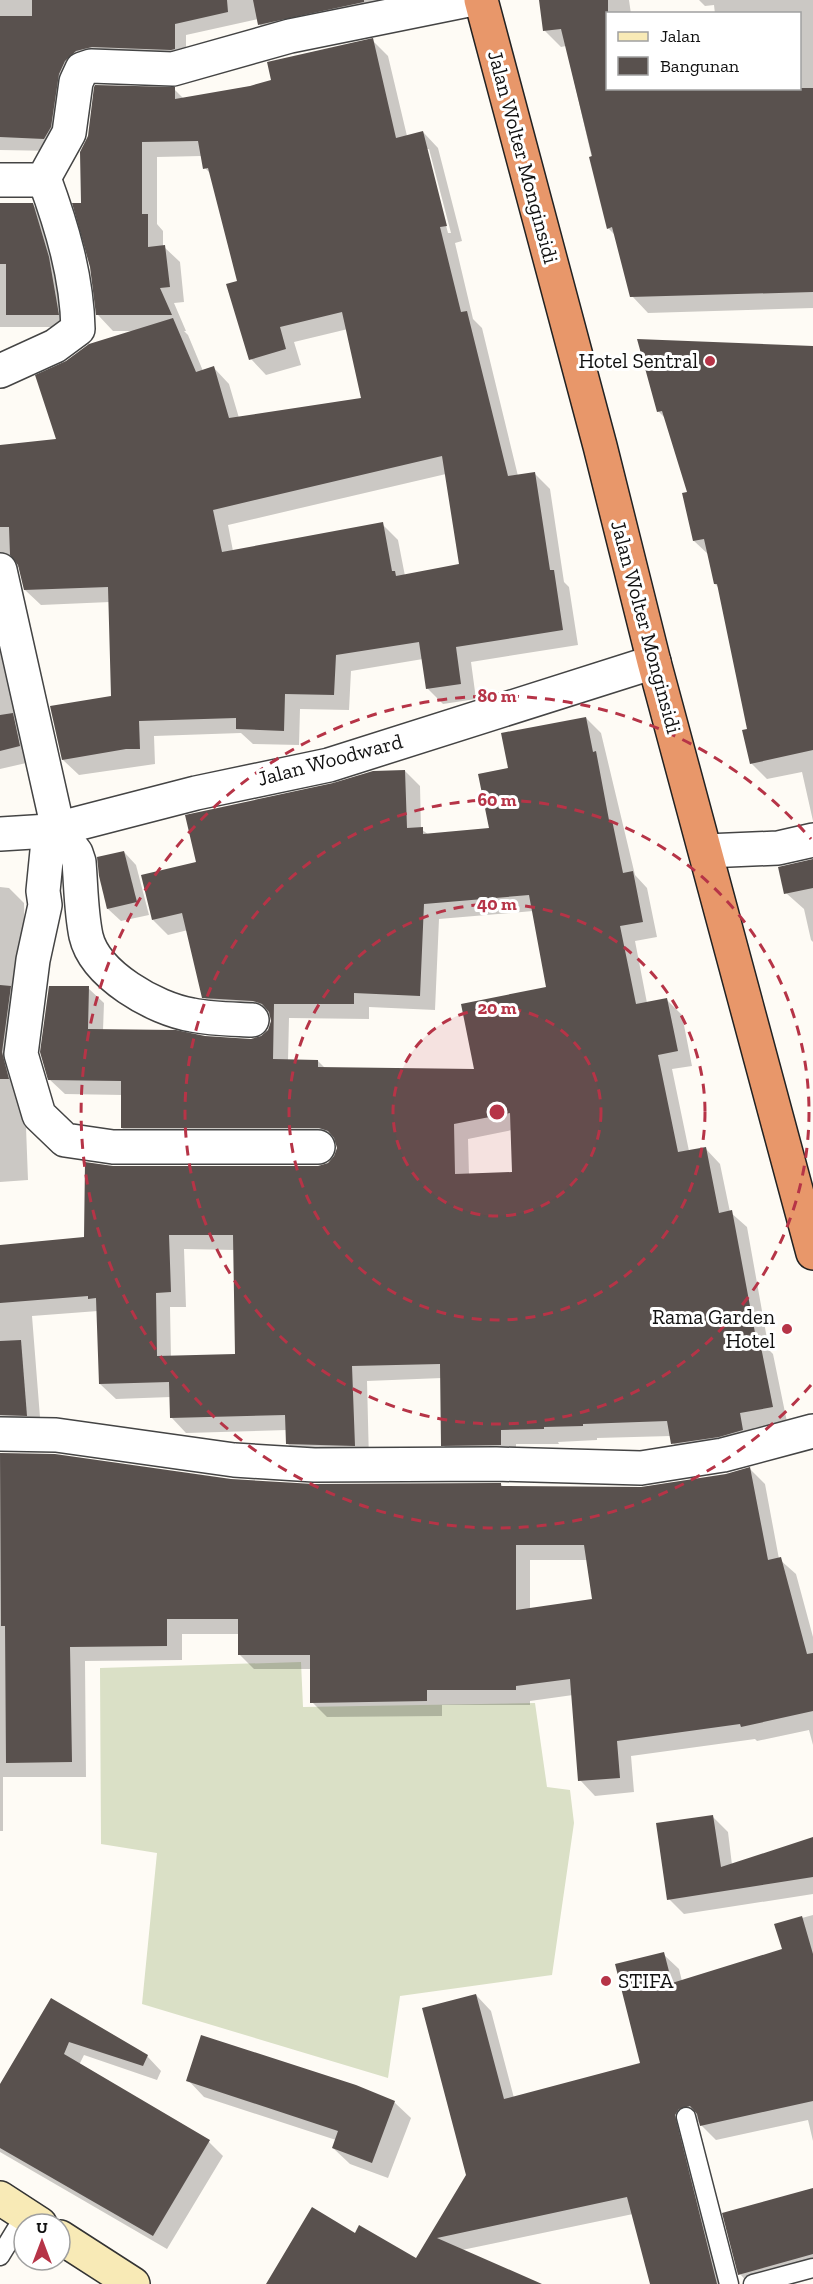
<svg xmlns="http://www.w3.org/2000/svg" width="813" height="2284" font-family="'Zilla Slab',serif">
	<rect width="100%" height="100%" fill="#fefbf5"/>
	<path fill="#dae0c6" d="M 301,1662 L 303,1707 L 535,1703 L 547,1787 L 570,1790 L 574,1823 L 552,1975 L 400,1996 L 388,2078 L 142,2004 L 157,1853 L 101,1844 L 100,1668 Z"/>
	<g fill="#0003" fill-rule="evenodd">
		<path d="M 0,0 L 395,0 L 272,37 L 260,25 L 258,19 L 186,35 L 186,61 L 104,59 L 56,151 L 0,150 Z"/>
		<path d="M 540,0 L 629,0 L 631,14 L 608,14 L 608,88 L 800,88 L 800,14 L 715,14 L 714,5 L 705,6 L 699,0 L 813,0 L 813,308 L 648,313 L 632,296 L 615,235 L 608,228 L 566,46 L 561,47 L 545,31 Z"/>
		<path d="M 372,40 L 388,56 L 407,136 L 423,132 L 438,148 L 462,241 L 455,243 L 473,319 L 482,328 L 518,476 L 534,473 L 550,489 L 564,582 L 569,587 L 578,645 L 471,662 L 476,699 L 443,704 L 427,688 L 423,659 L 351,671 L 349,710 L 300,709 L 299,745 L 253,744 L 241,733 L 154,736 L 155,764 L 79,775 L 63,760 L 112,697 L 110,602 L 41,605 L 25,590 L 20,567 L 13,567 L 0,576 L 0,447 L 58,441 L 134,331 L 113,331 L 98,315 L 83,204 L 174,89 L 184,99 L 273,82 ZM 426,149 L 429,149 L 451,233 L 448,233 ZM 202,156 L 205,168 L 212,175 L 239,282 L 251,359 L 266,375 L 301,365 L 294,342 L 348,329 L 363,399 L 239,418 L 229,384 L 214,368 L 203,371 L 188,335 L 184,331 L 186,331 L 174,303 L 184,302 L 180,262 L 163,246 L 163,231 L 157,224 L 157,157 ZM 446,474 L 461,566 L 405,576 L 398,540 L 382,524 L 233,551 L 228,525 Z"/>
		<path d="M 0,204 L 32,204 L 44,216 L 70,327 L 0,327 Z"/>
		<path d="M 813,347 L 813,639 L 719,588 L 715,584 L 709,555 L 694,541 L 689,493 L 666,419 L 658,411 Z"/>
		<path d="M 0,641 L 35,761 L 0,769 Z"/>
		<path d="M 813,659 L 813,821 L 802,772 L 767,779 L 751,763 L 749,730 Z"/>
		<path d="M 586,718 L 601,733 L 635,875 L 647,888 L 657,937 L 635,941 L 647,1003 L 667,1000 L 682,1015 L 692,1066 L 672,1069 L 689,1151 L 705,1148 L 720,1164 L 730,1212 L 747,1227 L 769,1350 L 773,1354 L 787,1422 L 754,1428 L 757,1445 L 688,1459 L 673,1443 L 671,1436 L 597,1438 L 597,1440 L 558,1442 L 559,1444 L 516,1444 L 516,1460 L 458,1460 L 443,1445 L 442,1378 L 367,1381 L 369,1461 L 303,1459 L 288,1444 L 287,1430 L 186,1433 L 171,1417 L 171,1397 L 116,1399 L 100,1384 L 98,1311 L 32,1316 L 41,1430 L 0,1438 L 0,1246 L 86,1239 L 113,1167 L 318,1167 L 329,1164 L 335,1158 L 338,1148 L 337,1144 L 334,1143 L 137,1143 L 122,1128 L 123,1095 L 65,1094 L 49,1079 L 88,988 L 104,1003 L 103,1031 L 251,1040 L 262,1038 L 269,1030 L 272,1022 L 271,1016 L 219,1012 L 204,997 L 188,930 L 168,935 L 153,920 L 198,863 L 405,771 L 420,786 L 421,829 L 429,835 L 491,830 L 510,770 ZM 533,911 L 548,988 L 476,1070 L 325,1068 L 318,1061 L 288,1061 L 289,1018 L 369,1019 L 369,1007 L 435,1010 L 439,919 ZM 512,1130 L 513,1174 L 469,1175 L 468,1139 ZM 184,1249 L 235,1250 L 237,1356 L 171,1358 L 170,1307 L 186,1307 Z"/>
		<path d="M 124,852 L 136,865 L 149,915 L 121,921 L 108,909 Z"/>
		<path d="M 813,861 L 813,942 L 811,940 L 804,909 L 786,893 Z"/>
		<path d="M 0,887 L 9,888 L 24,903 L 26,993 L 25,1100 L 28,1180 L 0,1182 Z"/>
		<path d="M 0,1454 L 54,1455 L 231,1480 L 314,1485 L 501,1484 L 504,1488 L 641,1488 L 726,1475 L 750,1469 L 765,1484 L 779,1559 L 796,1574 L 813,1637 L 813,1745 L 809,1730 L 757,1741 L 755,1739 L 631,1756 L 634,1792 L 595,1796 L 580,1780 L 573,1695 L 530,1701 L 530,1705 L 442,1705 L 442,1716 L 327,1717 L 312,1702 L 311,1669 L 254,1669 L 239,1654 L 239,1634 L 182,1634 L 182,1660 L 85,1661 L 86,1777 L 3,1777 L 3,1831 L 0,1831 ZM 530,1560 L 588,1560 L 594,1600 L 530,1609 Z"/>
		<path d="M 713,1817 L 728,1832 L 732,1865 L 813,1838 L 813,1894 L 684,1914 L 669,1899 Z"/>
		<path d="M 813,1915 L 813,2141 L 808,2120 L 716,2140 L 701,2125 L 700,2121 L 690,2129 L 728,2284 L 652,2284 L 633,2214 L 462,2250 L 539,2284 L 268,2284 L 355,2235 L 416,2260 L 468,2175 L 476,1995 L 491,2011 L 514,2098 L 642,2064 L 663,1954 L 679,1969 L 682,1981 L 784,1950 L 776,1925 Z"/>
		<path d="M 52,2000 L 147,2056 L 161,2071 L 157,2080 L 84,2055 L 79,2065 L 209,2142 L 223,2156 L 167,2249 L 0,2152 L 0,2085 Z"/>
		<path d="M 188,2080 L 394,2102 L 411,2118 L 388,2178 L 350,2164 L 333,2148 L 336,2140 L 204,2097 Z"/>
		<path d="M 813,2189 L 813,2269 L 749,2284 L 740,2274 Z"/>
	</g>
	<g fill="#59514e" fill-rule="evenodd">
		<path d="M 32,0 L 227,0 L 228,12 L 175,24 L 175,49 L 171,50 L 92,47 L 76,51 L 65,61 L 59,74 L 51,127 L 44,139 L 0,137 L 0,16 L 32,16 Z"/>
		<path d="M 253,0 L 364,0 L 364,2 L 258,25 Z"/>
		<path d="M 539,0 L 608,0 L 608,88 L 813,88 L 813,292 L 630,297 L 612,227 L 607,229 L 589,157 L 592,156 L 561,29 L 543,31 Z"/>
		<path d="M 373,38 L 396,138 L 423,131 L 447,226 L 440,227 L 461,312 L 467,311 L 508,476 L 535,472 L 550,570 L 554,570 L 563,630 L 456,647 L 461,684 L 426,689 L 419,642 L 336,655 L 334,695 L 285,694 L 284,731 L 236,729 L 236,718 L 139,721 L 140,749 L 126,749 L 62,760 L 50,706 L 111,696 L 108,587 L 24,590 L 18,565 L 10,555 L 9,527 L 0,527 L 0,445 L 56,439 L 35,375 L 66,361 L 89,344 L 173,318 L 196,372 L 214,366 L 229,418 L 361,398 L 342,312 L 280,327 L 286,349 L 249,360 L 226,284 L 237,281 L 208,168 L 203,169 L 198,141 L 142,142 L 142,214 L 148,214 L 148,247 L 165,245 L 170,287 L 160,288 L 172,315 L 96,315 L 90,267 L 72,203 L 81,203 L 80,152 L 88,136 L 94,87 L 95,85 L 175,87 L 175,99 L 250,86 L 271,80 L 267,62 ZM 442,456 L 459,564 L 396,576 L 395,571 L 392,571 L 383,522 L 222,552 L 213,510 Z"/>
		<path d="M 0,203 L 33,203 L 49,257 L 59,315 L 6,315 L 6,264 L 0,264 Z"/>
		<path d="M 637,339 L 813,346 L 813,750 L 750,764 L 742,730 L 747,729 L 717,584 L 714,584 L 704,539 L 693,541 L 682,493 L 687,492 L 662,411 L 657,412 Z"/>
		<path d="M 13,713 L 20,746 L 0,751 L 0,715 Z"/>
		<path d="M 586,717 L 593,752 L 596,751 L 609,820 L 612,820 L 623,873 L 633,871 L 643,922 L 620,926 L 636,1004 L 667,998 L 678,1051 L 658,1055 L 678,1152 L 706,1147 L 719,1213 L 732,1210 L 756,1338 L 759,1337 L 773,1407 L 740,1413 L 743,1430 L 719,1437 L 671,1444 L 667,1421 L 583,1424 L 583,1426 L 544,1427 L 544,1429 L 501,1430 L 501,1445 L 441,1446 L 440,1364 L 352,1366 L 355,1446 L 286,1444 L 285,1415 L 170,1418 L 169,1382 L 99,1384 L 96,1298 L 88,1299 L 88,1296 L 0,1303 L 0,1245 L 84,1237 L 85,1162 L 113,1166 L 318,1166 L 328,1163 L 334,1156 L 337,1148 L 334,1138 L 328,1131 L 319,1128 L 121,1128 L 121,1081 L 48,1080 L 40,1052 L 49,986 L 89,986 L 88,1029 L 176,1030 L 205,1036 L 251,1039 L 261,1036 L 268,1030 L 271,1021 L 269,1012 L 262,1004 L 253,1001 L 202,998 L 182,913 L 152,920 L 141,875 L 196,862 L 185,815 L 333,783 L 373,771 L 405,770 L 407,828 L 423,827 L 423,834 L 489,828 L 478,774 L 508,768 L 501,733 ZM 529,895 L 546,987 L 461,1004 L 474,1069 L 318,1067 L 318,1060 L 273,1059 L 274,1004 L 354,1004 L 354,993 L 420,996 L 424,904 ZM 510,1113 L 512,1172 L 455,1174 L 454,1124 ZM 169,1235 L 233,1235 L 235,1354 L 157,1356 L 156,1293 L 171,1292 Z"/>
		<path d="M 124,851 L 137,902 L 107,909 L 99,876 L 97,857 Z"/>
		<path d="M 813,859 L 813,888 L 784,894 L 778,867 Z"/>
		<path d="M 0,985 L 11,986 L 2,1052 L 9,1079 L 0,1079 Z"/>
		<path d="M 21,1340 L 27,1416 L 0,1415 L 0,1341 Z"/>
		<path d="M 0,1453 L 55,1454 L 231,1479 L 314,1484 L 496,1483 L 501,1483 L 501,1486 L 641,1487 L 726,1474 L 750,1467 L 768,1560 L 781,1557 L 807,1654 L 813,1653 L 813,1711 L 741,1727 L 740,1724 L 617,1741 L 620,1778 L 578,1781 L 570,1679 L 516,1686 L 516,1690 L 427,1690 L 427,1701 L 310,1703 L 310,1655 L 238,1655 L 238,1619 L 167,1619 L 167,1646 L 70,1647 L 72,1762 L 6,1763 L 5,1626 L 1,1626 ZM 516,1545 L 584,1545 L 592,1599 L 516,1610 Z"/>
		<path d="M 713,1815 L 721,1867 L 813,1837 L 813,1877 L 667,1900 L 656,1823 Z"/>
		<path d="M 802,1916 L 813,1954 L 813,2101 L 700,2126 L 697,2114 L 690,2106 L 679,2109 L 675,2115 L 717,2284 L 650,2284 L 627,2197 L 437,2238 L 542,2284 L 266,2284 L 312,2207 L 355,2233 L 359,2225 L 416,2258 L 466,2175 L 422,2008 L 476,1994 L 504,2099 L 640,2063 L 615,1964 L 664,1952 L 672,1983 L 782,1949 L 774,1924 Z"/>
		<path d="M 51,1998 L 148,2055 L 143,2066 L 69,2042 L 64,2054 L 210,2140 L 153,2236 L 0,2148 L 0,2084 Z"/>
		<path d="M 201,2035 L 356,2085 L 395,2101 L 372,2163 L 332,2148 L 338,2131 L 186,2081 Z"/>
		<path d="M 813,2188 L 813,2254 L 738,2275 L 722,2213 Z"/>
	</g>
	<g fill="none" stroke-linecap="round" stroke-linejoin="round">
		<defs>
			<g id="lane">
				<path d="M 686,2117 L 729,2284"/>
				<path d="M 0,2256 L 25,2215"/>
				<path d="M 753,2284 L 813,2268"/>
			</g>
			<g id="street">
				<path d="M 0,180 L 35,180 L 44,178 L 69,133 L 76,82 L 82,69 L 91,66 L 173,69 L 290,36 L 468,0"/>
				<path d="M 0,371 L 55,346 L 78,329 C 77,277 62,227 44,178"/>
				<path d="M 0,570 L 58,829 L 76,853 L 79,862 C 81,886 81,912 86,936 C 95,975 155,1009 192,1015 C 211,1019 232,1019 252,1020"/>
				<path d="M 49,831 L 43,891 L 45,905 L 33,960 L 21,1054 L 39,1115 L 65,1140 L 113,1147 L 318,1147"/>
				<path d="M 0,834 L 49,831 L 196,793 L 329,765 L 654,662"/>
				<path d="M 706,851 L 778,848 L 813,840"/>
				<path d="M 0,1434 L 56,1435 L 234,1460 L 314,1465 L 496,1464 L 641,1468 L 723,1455 L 813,1431"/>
			</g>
			<g id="secondary">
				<path d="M 0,2198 L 40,2224"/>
				<path d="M 60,2237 L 133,2284"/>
			</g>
			<path id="highway" d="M 481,0 L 600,446 L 654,662 L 813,1253"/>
		</defs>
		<use href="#lane" stroke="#444" stroke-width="21"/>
		<use href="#street" stroke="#444" stroke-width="36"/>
		<use href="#secondary" stroke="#333" stroke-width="36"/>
		<use href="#highway" stroke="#222" stroke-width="36"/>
		<use href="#lane" stroke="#fff" stroke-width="18"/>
		<use href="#street" stroke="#fff" stroke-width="33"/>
		<use href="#secondary" stroke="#f8eab6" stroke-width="33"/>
		<use href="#highway" stroke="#e8976a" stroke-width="33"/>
	</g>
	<circle cx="497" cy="1112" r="104" fill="#b63447" fill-opacity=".12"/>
	<g fill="none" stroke="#b63447" stroke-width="3" stroke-dasharray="10 8">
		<circle cx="497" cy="1112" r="104"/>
		<circle cx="497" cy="1112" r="208"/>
		<circle cx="497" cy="1112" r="312"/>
		<path d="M811 1385A416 416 0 1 1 811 839"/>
	</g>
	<g fill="#b63447" stroke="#fff" stroke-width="2">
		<circle cx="710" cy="361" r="6"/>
		<circle cx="787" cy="1329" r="6"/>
		<circle cx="606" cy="1981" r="6"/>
	</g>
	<g text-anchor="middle" stroke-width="6" stroke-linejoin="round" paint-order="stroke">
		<g font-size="21" fill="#111" stroke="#fff">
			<text transform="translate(523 157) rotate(75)" y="7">Jalan Wolter Monginsidi</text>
			<text transform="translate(646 627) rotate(75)" y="7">Jalan Wolter Monginsidi</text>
			<text transform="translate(330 760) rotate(-15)" y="7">Jalan Woodward</text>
		</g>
		<g font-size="21" fill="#111" stroke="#fff" text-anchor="end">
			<text x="698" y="368">Hotel Sentral</text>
			<text x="775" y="1324">Rama Garden<tspan x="775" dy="24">Hotel</tspan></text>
			<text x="618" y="1988" text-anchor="start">STIFA</text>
		</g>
	</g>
	<circle cx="497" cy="1112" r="9" fill="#b63447" stroke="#fff" stroke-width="3"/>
	<g font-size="18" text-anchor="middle" font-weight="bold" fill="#b63447" stroke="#fff" stroke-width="6" stroke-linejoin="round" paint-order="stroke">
		<text x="497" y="702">80 m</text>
		<text x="497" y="806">60 m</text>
		<text x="497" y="910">40 m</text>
		<text x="497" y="1014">20 m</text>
	</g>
	<rect x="606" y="12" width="195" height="78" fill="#ffffff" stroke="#a0a0a0" stroke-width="1.5"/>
	<rect x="618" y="32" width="30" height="9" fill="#f8eab6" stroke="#a0a0a0" stroke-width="1.5"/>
	<text x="660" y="42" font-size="18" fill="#111111">Jalan</text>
	<rect x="618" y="57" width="30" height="18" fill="#59514e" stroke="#a0a0a0" stroke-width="1.5"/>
	<text x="660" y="72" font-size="18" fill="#111111">Bangunan</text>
	<g transform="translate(42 2242)"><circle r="28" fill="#ffffff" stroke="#a0a0a0" stroke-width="1.5"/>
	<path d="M0-4.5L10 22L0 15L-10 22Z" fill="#b63447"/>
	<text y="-9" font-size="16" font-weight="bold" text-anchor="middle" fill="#111111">U</text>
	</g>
</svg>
